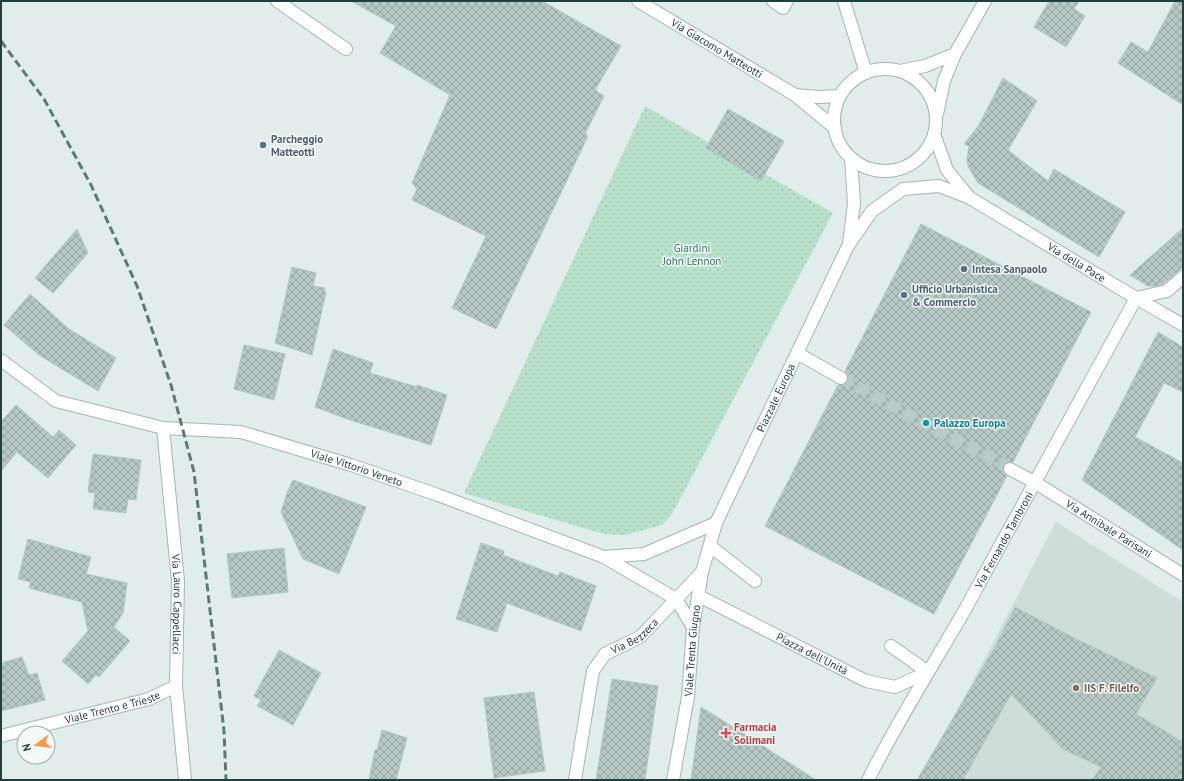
<svg xmlns="http://www.w3.org/2000/svg" width="1184" height="781" font-family="'PT Sans',sans-serif">
	<defs>
		<pattern id="park-dots" width="8" height="8" patternUnits="userSpaceOnUse"><rect width="8" height="8" fill="#b7e1ca"/><path d="M2 2h.1M6 6h.1" fill="none" stroke="#9dc2ae" stroke-width="1.8" stroke-linecap="round"/></pattern>
		<pattern id="building-cross-hatch" width="8" height="8" patternUnits="userSpaceOnUse"><rect width="8" height="8" fill="#b6c8c3"/><path d="M0 0l8 8M0 8l8-8" fill="none" stroke="#93a4a0"/></pattern>
	</defs>
	<rect width="100%" height="100%" fill="#e1edea"/>
	<path fill="#cfddd9" d="M 1056,522 L 1183,602 L 1183,780 L 921,780 Z"/>
	<path fill="url(#park-dots)" d="M 645,106 L 833,213 L 672,514 L 662,525 L 625,535 L 604,534 L 464,493 Z"/>
	<g fill="url(#building-cross-hatch)" stroke="#b3c7c2">
		<path d="M 351,1 L 542,1 L 621,46 L 595,90 L 604,96 L 585,134 L 588,136 L 496,329 L 452,308 L 486,236 L 412,200 L 417,189 L 412,183 L 450,95 L 380,53 L 396,26 Z"/>
		<path d="M 1049,1 L 1079,1 L 1074,9 L 1085,16 L 1066,47 L 1034,27 Z"/>
		<path d="M 1175,1 L 1183,1 L 1183,105 L 1118,63 L 1131,42 L 1148,52 Z"/>
		<path d="M 1003,78 L 1037,101 L 1008,150 L 1048,181 L 1054,169 L 1125,212 L 1099,257 L 978,183 L 968,166 L 967,159 L 969,146 L 964,144 L 979,125 Z"/>
		<path d="M 728,109 L 784,141 L 761,181 L 706,148 Z"/>
		<path d="M 921,224 L 1091,312 L 1013,462 L 1006,462 L 1003,466 L 1003,473 L 1007,476 L 934,614 L 765,526 L 838,385 L 844,385 L 848,381 L 848,375 L 845,371 Z"/>
		<path d="M 1183,228 L 1183,267 L 1163,284 L 1157,286 L 1148,286 L 1130,275 Z"/>
		<path d="M 77,229 L 88,253 L 53,293 L 35,278 Z"/>
		<path d="M 292,267 L 316,273 L 313,286 L 325,288 L 324,291 L 326,292 L 312,355 L 275,343 Z"/>
		<path d="M 30,294 L 69,329 L 116,358 L 98,391 L 39,355 L 4,325 Z"/>
		<path d="M 1158,332 L 1183,347 L 1183,392 L 1164,383 L 1135,437 L 1183,463 L 1183,550 L 1082,480 Z"/>
		<path d="M 244,345 L 285,354 L 274,400 L 234,389 Z"/>
		<path d="M 333,349 L 373,363 L 370,373 L 417,387 L 417,385 L 447,395 L 431,445 L 350,420 L 315,407 Z"/>
		<path d="M 16,405 L 53,437 L 59,430 L 76,445 L 48,478 L 17,452 L 1,471 L 1,422 Z"/>
		<path d="M 93,454 L 141,460 L 136,500 L 128,499 L 126,513 L 93,509 L 95,493 L 88,492 Z"/>
		<path d="M 293,480 L 366,507 L 339,574 L 303,559 L 281,512 L 287,493 Z"/>
		<path d="M 28,539 L 91,557 L 86,574 L 127,583 L 123,613 L 114,627 L 130,641 L 99,677 L 96,675 L 88,684 L 62,661 L 88,631 L 82,602 L 29,588 L 31,582 L 18,579 Z"/>
		<path d="M 481,543 L 504,551 L 503,555 L 558,576 L 560,572 L 596,586 L 581,631 L 507,603 L 497,632 L 456,619 Z"/>
		<path d="M 284,548 L 288,592 L 232,598 L 227,554 Z"/>
		<path d="M 1015,607 L 1076,639 L 1157,678 L 1136,714 L 1183,742 L 1183,780 L 1092,780 L 1101,767 L 1063,749 L 1011,694 L 963,780 L 917,780 L 996,645 Z"/>
		<path d="M 279,650 L 321,673 L 293,725 L 257,706 L 261,700 L 254,696 Z"/>
		<path d="M 22,657 L 29,675 L 37,673 L 45,700 L 1,711 L 1,663 Z"/>
		<path d="M 612,679 L 658,686 L 645,780 L 596,780 Z"/>
		<path d="M 534,692 L 545,771 L 494,778 L 484,698 Z"/>
		<path d="M 701,707 L 746,735 L 816,780 L 691,780 Z"/>
		<path d="M 382,730 L 407,738 L 396,780 L 369,780 L 375,750 L 377,750 Z"/>
	</g>
	<g fill="none" stroke-linecap="round" stroke-linejoin="round">
		<path stroke="#bacac7" stroke-width="12" stroke-dasharray="12 6" stroke-linecap="butt" d="M 841,378 L 1010,469"/>
		<defs>
			<g id="service">
				<path d="M 277,1 L 346,49"/>
				<path d="M 773,1 L 783,8 L 787,1"/>
				<path d="M 710,546 L 755,581"/>
				<path d="M 891,646 L 928,672"/>
			</g>
			<g id="pedestrian">
				<path d="M 1136,298 L 1183,325"/>
				<path d="M 797,353 L 841,378"/>
				<path d="M 1010,469 L 1036,483"/>
			</g>
			<g id="minor">
				<path d="M 844,1 L 866,73"/>
				<path d="M 934,134 L 947,170 L 969,197"/>
				<path id="s1" d="M 849,244 L 872,211 L 903,189 L 939,186 L 970,198 L 1136,298"/>
				<path d="M 1136,298 L 1167,291 L 1183,277"/>
				<path id="s2" d="M 1,360 L 56,401 L 163,428 L 241,432 L 351,465 L 438,495 L 604,557 L 676,599 L 693,627"/>
				<path id="s3" d="M 163,428 L 178,581 L 176,686 L 185,780"/>
				<path id="s4" d="M 1036,483 L 1183,575"/>
				<path d="M 604,557 L 644,554 L 716,523"/>
				<path id="s5" d="M 699,596 L 866,681 L 895,687 L 928,672"/>
				<path id="s6" d="M 1,736 L 149,699 L 176,686"/>
				<path id="s7" d="M 575,780 L 593,671 L 605,654 L 640,637 L 702,572"/>
				<path id="s8" d="M 868,780 C 898,720 934,664 967,606 C 1024,504 1080,401 1136,298"/>
			</g>
			<g id="tertiary">
				<path id="s9" d="M 638,1 L 795,95"/>
				<circle cx="885" cy="120" r="51"/>
				<path d="M 900,71 L 925,66 L 955,54"/>
				<path d="M 937,114 L 944,81 L 955,54 L 985,1"/>
				<path d="M 835,128 L 795,95 L 819,97 L 840,96"/>
				<path id="s10" d="M 673,780 L 688,697 L 693,627 L 702,572 L 716,523 L 849,244 L 854,203 L 851,158"/>
			</g>
		</defs>
		<use href="#service" stroke="#a3b6b3" stroke-width="14"/>
		<use href="#pedestrian" stroke="#a3b6b3" stroke-width="14"/>
		<use href="#minor" stroke="#a3b6b3" stroke-width="14"/>
		<use href="#tertiary" stroke="#a3b6b3" stroke-width="14"/>
		<use href="#service" stroke="#fff" stroke-width="12"/>
		<use href="#pedestrian" stroke="#fff" stroke-width="12"/>
		<use href="#minor" stroke="#fff" stroke-width="12"/>
		<use href="#tertiary" stroke="#fff" stroke-width="12"/>
		<path stroke="#5a7b78" stroke-width="3" stroke-dasharray="8 4" stroke-linecap="butt" d="M 1,41 L 44,99 L 91,185 L 137,286 L 171,385 L 194,472 L 224,731 L 226,780"/>
	</g>
	<g fill="#5c6f8a" stroke="#f2f9f7" stroke-width="1.5">
		<circle cx="263" cy="145" r="4"/>
		<circle cx="964" cy="269" r="4"/>
		<circle cx="904" cy="295" r="4"/>
	</g>
	<circle fill="#0f9aa8" stroke="#f2f9f7" stroke-width="1.5" cx="926" cy="423" r="4"/>
	<circle fill="#8d6e63" stroke="#f2f9f7" stroke-width="1.5" cx="1076" cy="688" r="4"/>
	<path fill="#e0444e" stroke="#f2f9f7" stroke-width="1.5" d="M724 727h4v4h4v4h-4v4h-4v-4h-4v-4h4z"/>
	<g text-anchor="middle" stroke-width="3" stroke-linejoin="round" paint-order="stroke">
		<g font-size="11" fill="#1f403d" stroke="#f2f9f7">
			<text dy="4" stroke="none"><textPath href="#s9" startOffset="92">Via Giacomo Matteotti</textPath></text>
			<text dy="4" stroke="none"><textPath href="#s1" startOffset="272">Via della Pace</textPath></text>
			<text dy="4" stroke="none"><textPath href="#s10" startOffset="400">Piazzale Europa</textPath></text>
			<text dy="4" stroke="none"><textPath href="#s2" startOffset="378">Viale Vittorio Veneto</textPath></text>
			<text dy="4" stroke="none"><textPath href="#s4" startOffset="86">Via Annibale Parisani</textPath></text>
			<text dy="4" stroke="none"><textPath href="#s8" startOffset="276">Via Fernando Tambroni</textPath></text>
			<text dy="4" stroke="none"><textPath href="#s3" startOffset="177">Via Lauro Cappellacci</textPath></text>
			<text dy="4" stroke="none"><textPath href="#s7" startOffset="166">Via Bezzeca</textPath></text>
			<text dy="4" stroke="none"><textPath href="#s10" startOffset="131">Viale Trenta Giugno</textPath></text>
			<text dy="4" stroke="none"><textPath href="#s5" startOffset="127">Piazza dell'Unità</textPath></text>
			<text dy="4" stroke="none"><textPath href="#s6" startOffset="115">Viale Trento e Trieste</textPath></text>
		</g>
		<g font-size="11" font-weight="bold" fill="#4e5e75" stroke="#f2f9f7" text-anchor="start">
			<text x="271" y="143">Parcheggio<tspan x="271" dy="13">Matteotti</tspan></text>
			<text x="972" y="273">Intesa Sanpaolo</text>
			<text x="912" y="293">Ufficio Urbanistica<tspan x="912" dy="13">&amp; Commercio</tspan></text>
		</g>
		<g font-size="11" fill="#257b55" stroke="#f2f9f7">
			<text x="692" y="252">Giardini<tspan x="692" dy="13">John Lennon</tspan></text>
		</g>
		<g font-size="11" font-weight="bold" fill="#0d838f" stroke="#f2f9f7" text-anchor="start">
			<text x="934" y="427">Palazzo Europa</text>
		</g>
		<g font-size="11" font-weight="bold" fill="#785e54" stroke="#f2f9f7" text-anchor="start">
			<text x="1084" y="692">IIS F. Filelfo</text>
		</g>
		<g font-size="11" font-weight="bold" fill="#be3a42" stroke="#f2f9f7" text-anchor="start">
			<text x="734" y="731">Farmacia<tspan x="734" dy="13">Solimani</tspan></text>
		</g>
	</g>
	<rect width="1184" height="781" fill="none" stroke="#1f403d" stroke-width="4"/>
	<g transform="translate(36 745) rotate(255)"><circle r="19" fill="#f2f9f7" stroke="#9eafad"/>
	<path d="M0-3L7 15L0 10L-7 15Z" fill="#ff984d"/>
	<text y="-6" font-size="11" font-weight="bold" text-anchor="middle" fill="#1f403d">N</text>
	</g>
</svg>
